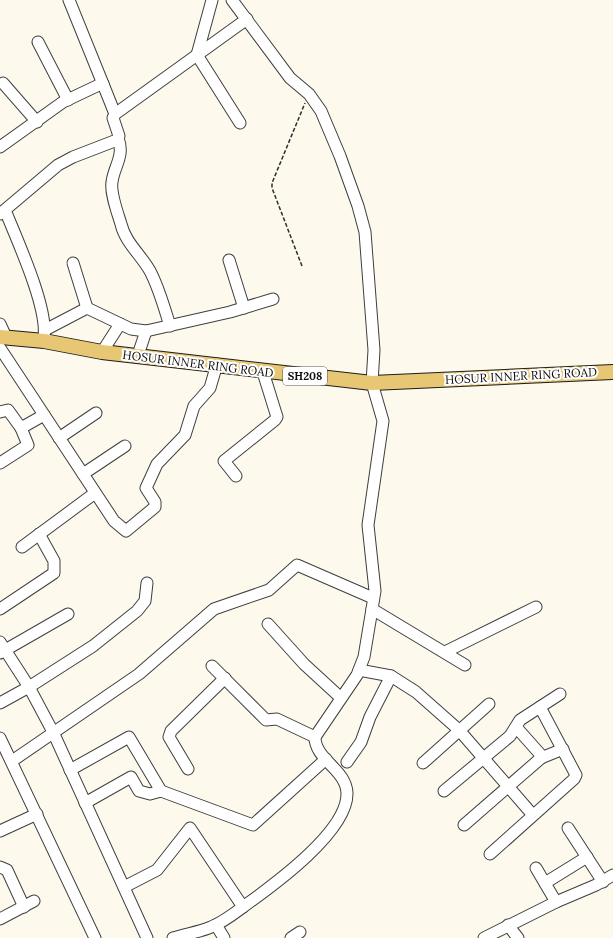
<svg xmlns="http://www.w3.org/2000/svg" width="613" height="938" font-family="Lora,serif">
	<rect width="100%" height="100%" fill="#fdf9ed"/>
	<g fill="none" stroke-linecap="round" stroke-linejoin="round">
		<defs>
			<g id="minor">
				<path d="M 69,0 L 103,84"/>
				<path d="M 212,0 L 197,55 L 240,123"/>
				<path d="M 38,42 L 68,100"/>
				<path d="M 3,83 L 37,122"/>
				<path d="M 118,138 C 125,156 114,166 112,182 C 110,193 118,214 121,224 C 125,242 141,255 150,271 C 159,288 164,307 170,326"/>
				<path d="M 0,147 L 63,102 L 101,84 L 103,84 L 115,114"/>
				<path d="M 5,210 C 17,240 48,307 44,337"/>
				<path d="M 0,214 L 58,165 L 73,157 L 117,140 L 119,136 L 113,118 L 115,114 L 247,19"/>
				<path d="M 229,260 L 244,308"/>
				<path d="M 73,263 L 87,308"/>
				<path d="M 0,324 L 6,337"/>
				<path d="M 45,330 L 87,308 L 131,329 L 146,331 L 230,312 L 273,299"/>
				<path d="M 0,348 L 114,521 L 126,531 L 155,507 L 155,502 L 146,488 L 157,464 L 185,435 L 194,406 L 210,388 L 217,364"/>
				<path d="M 102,352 L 120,324"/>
				<path d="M 138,355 L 146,331"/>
				<path d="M 0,412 L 8,410 L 21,428 L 44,415"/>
				<path d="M 59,438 L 96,413"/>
				<path d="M 0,463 L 28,445 L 21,428"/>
				<path d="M 83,474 L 125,446"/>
				<path d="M 236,476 L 224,461 L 275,420 L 277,417 L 263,372"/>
				<path d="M 22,547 L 95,493"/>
				<path d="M 0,609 L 54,573 L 54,561 L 39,534"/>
				<path d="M 372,609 L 465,665"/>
				<path d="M 268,624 L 304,664 L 341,698"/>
				<path d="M 0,642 L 29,687 L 53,732 L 147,938"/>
				<path d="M 445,652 L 536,607"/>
				<path d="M 0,653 L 68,614"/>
				<path d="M 212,666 L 266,720 L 277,719 L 315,737"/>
				<path d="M 359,670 L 391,676 L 416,692 L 459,730 L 532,814"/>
				<path d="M 0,703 L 29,687 L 93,646 L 137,611 L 145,601 L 147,583"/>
				<path d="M 0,738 L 95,938"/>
				<path d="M 541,758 L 563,749"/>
				<path d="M 12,761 L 139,674 L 214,609 L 269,590 L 297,565 L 373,598"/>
				<path d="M 347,762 L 361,742 L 370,717 L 391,676"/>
				<path d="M 423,763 L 489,704"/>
				<path d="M 188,769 L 169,737 L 171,731 L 225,678"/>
				<path d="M 70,770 L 129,737 L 161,791"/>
				<path d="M 444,791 L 510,736 L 520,720 L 560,694"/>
				<path d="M 85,803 L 131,777 L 139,791 L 150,794 L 161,791 L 253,825 L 326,759"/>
				<path d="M 464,825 L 541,758 L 540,754 L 516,727"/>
				<path d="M 568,828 L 603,882"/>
				<path d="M 0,831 L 37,814"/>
				<path d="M 490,854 L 574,779 L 576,775 L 540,707"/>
				<path d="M 0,867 L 7,870 L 24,907"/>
				<path d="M 536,868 L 556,902"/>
				<path d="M 545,883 L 587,857"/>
				<path d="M 124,887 L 157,870 L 190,828 L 243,907"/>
				<path d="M 0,919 L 34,901"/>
				<path d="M 216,925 L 224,938"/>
				<path d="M 508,925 L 518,938"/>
				<path d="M 173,938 C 185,934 200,932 211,927 C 224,922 236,912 247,904 C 275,884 348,831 347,793 C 346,769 315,760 315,737 L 357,675 L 364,657 L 375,591 L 368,525 L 383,421 L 372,383 L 374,350 L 365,232 L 358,206 L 340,156 L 321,111 L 309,94 L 290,78 L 232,0"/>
				<path d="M 291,938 L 300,932"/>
				<path d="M 484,938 L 556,902 L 596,885 L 613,875"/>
			</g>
			<path id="major" d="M 0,337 L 44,341 L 102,352 L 372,383 L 613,372"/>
		</defs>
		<use href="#minor" stroke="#3f3f3f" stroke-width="13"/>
		<use href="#major" stroke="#1d1d1d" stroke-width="16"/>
		<path stroke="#2e2e2e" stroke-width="1.5" stroke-dasharray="4 2" stroke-linecap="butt" d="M 302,266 L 272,188 L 272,183 L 305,103"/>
		<use href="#minor" stroke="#fff" stroke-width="11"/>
		<use href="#major" stroke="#e7c773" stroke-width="14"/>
	</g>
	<g text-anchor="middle" stroke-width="4" stroke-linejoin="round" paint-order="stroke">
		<rect fill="#fff" stroke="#555" stroke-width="1" x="283" y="367" width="44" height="18" rx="3"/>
		<g font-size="11" font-weight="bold" fill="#0c0c0c">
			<text x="305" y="380">SH208</text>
		</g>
		<g font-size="12" fill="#0c0c0c" stroke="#fff">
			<text transform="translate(198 364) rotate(7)" y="4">HOSUR INNER RING ROAD</text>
			<text transform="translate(521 376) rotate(-3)" y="4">HOSUR INNER RING ROAD</text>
		</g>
	</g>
</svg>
